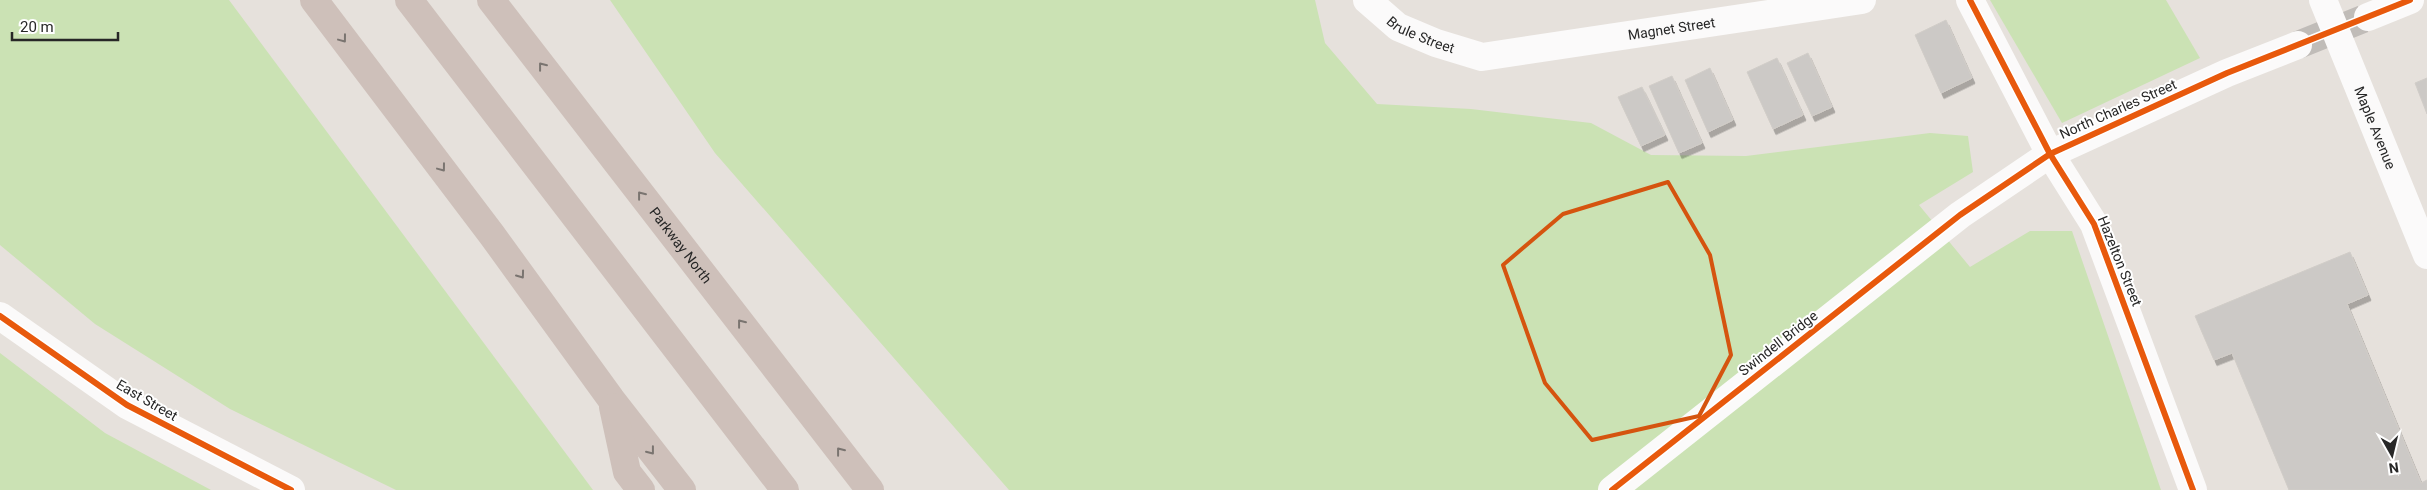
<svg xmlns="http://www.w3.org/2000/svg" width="2427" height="490" font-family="Roboto,sans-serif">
	<defs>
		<filter id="shadow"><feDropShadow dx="3" dy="5.5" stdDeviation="0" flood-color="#0004"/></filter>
	</defs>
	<rect width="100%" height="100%" fill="#e6e1dc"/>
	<g fill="#cbe2b4">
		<path d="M 0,0 L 229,0 L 593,490 L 396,490 L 230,409 L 95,324 L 0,245 Z"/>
		<path d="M 610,0 L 1315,0 L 1325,43 L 1377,104 L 1471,109 L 1591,123 L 1651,155 L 1746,156 L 1930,133 L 1968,136 L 1973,172 L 1919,205 L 1970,267 L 2030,231 L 2072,231 L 2161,490 L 1009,490 L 715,153 Z"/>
		<path d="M 1990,0 L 2166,0 L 2200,58 L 2062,123 Z"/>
		<path d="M 0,353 L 105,433 L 211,490 L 0,490 Z"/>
	</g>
	<g fill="#ccc9c6" stroke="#d1cdc8" filter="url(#shadow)">
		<path d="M 1946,20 L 1972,78 L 1941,93 L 1915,35 Z"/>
		<path d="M 1808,53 L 1832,107 L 1812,116 L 1787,63 Z"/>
		<path d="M 1777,58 L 1803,115 L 1773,129 L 1747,72 Z"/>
		<path d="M 1710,68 L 1733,120 L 1708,132 L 1685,80 Z"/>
		<path d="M 1672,76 L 1702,143 L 1679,153 L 1649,86 Z"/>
		<path d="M 2427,78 L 2427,114 L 2415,83 Z"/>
		<path d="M 1642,87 L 1665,135 L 1641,146 L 1618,97 Z"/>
		<path d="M 2350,252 L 2368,295 L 2347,304 L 2421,483 L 2427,480 L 2427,490 L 2289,490 L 2232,353 L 2214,360 L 2195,316 Z"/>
	</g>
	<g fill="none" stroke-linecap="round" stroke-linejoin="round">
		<path stroke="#c0bcb8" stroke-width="28" stroke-dasharray="28 14" stroke-linecap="butt" d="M 2298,45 L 2368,17"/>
		<g stroke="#fbfafa" stroke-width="28">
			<path id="s1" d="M 1367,0 L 1398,27 L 1436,43 L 1482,57 L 1862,0"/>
			<path d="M 1970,0 L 2050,154 L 2094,224 L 2193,490"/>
			<path id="s2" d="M 2323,0 L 2427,255"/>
		</g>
		<g stroke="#fbfafa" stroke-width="28">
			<path d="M 2368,17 L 2410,0"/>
			<path d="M 1612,490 L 1960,215 L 2050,154 L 2227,73 L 2298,45"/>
		</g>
		<path stroke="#fbfafa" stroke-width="28" d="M 0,316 L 127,405 L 291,490"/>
		<g stroke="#cec0ba" stroke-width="28">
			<path d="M 314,0 L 492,235 L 611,399 L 682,490"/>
			<path d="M 409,0 L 785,490"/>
			<path id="s3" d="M 491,0 L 870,490"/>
			<path d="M 613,407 L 627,472 L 641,490"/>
		</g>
		<defs>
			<g id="cycleway">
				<path d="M 1970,0 L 2050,154 L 2094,224 L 2193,490"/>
				<path d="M 0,316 L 127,405 L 291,490"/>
				<path d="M 1612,490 L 1960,215 L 2050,154 L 2227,73 L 2410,0"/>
			</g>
		</defs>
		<use href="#cycleway" stroke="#fff" stroke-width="9"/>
		<use href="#cycleway" stroke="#e8590c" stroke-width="6"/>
	</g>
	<defs><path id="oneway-chevron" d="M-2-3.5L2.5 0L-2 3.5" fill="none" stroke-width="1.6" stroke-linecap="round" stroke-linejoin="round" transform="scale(1.25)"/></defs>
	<g stroke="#7a7470">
		<use href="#oneway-chevron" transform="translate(343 39) rotate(53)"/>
		<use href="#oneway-chevron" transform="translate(542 66) rotate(-128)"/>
		<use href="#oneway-chevron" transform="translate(442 168) rotate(53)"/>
		<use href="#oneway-chevron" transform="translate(641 195) rotate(-128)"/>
		<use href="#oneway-chevron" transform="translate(521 275) rotate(54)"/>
		<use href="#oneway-chevron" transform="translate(741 323) rotate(-128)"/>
		<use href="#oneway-chevron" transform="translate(651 451) rotate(52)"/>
		<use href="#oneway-chevron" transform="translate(840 451) rotate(-128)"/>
	</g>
	<path fill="none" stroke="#d5540f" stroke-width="4" stroke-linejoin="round" d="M 1668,182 L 1710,255 L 1731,355 L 1699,416 L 1592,440 L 1545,383 L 1503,265 L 1563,214 Z"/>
	<g text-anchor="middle" stroke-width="4" stroke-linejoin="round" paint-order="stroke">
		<g font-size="14" fill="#272727" stroke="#fff">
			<text dy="5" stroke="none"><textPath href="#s1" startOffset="322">Magnet Street</textPath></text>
			<text dy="5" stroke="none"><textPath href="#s1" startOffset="65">Brule Street</textPath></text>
			<text transform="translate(2118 109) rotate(-24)" y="5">North Charles Street</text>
			<text dy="5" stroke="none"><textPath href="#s2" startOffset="138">Maple Avenue</textPath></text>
			<text dy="5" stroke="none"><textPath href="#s3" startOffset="310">Parkway North</textPath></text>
			<text transform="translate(2120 261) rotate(68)" y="5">Hazelton Street</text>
			<text transform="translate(1778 343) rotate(-38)" y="5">Swindell Bridge</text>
			<text transform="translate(147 400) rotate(30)" y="5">East Street</text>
		</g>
	</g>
	<g transform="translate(2392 455) rotate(172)" stroke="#ffffff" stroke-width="4" paint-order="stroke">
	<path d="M0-4L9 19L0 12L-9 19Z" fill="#272727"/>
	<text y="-8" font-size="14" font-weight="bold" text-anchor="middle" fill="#272727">N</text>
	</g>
	<path d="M12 32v8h106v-8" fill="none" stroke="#272727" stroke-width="2.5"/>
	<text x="20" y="32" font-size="15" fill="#272727" stroke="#ffffff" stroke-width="4" paint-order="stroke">20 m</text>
</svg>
